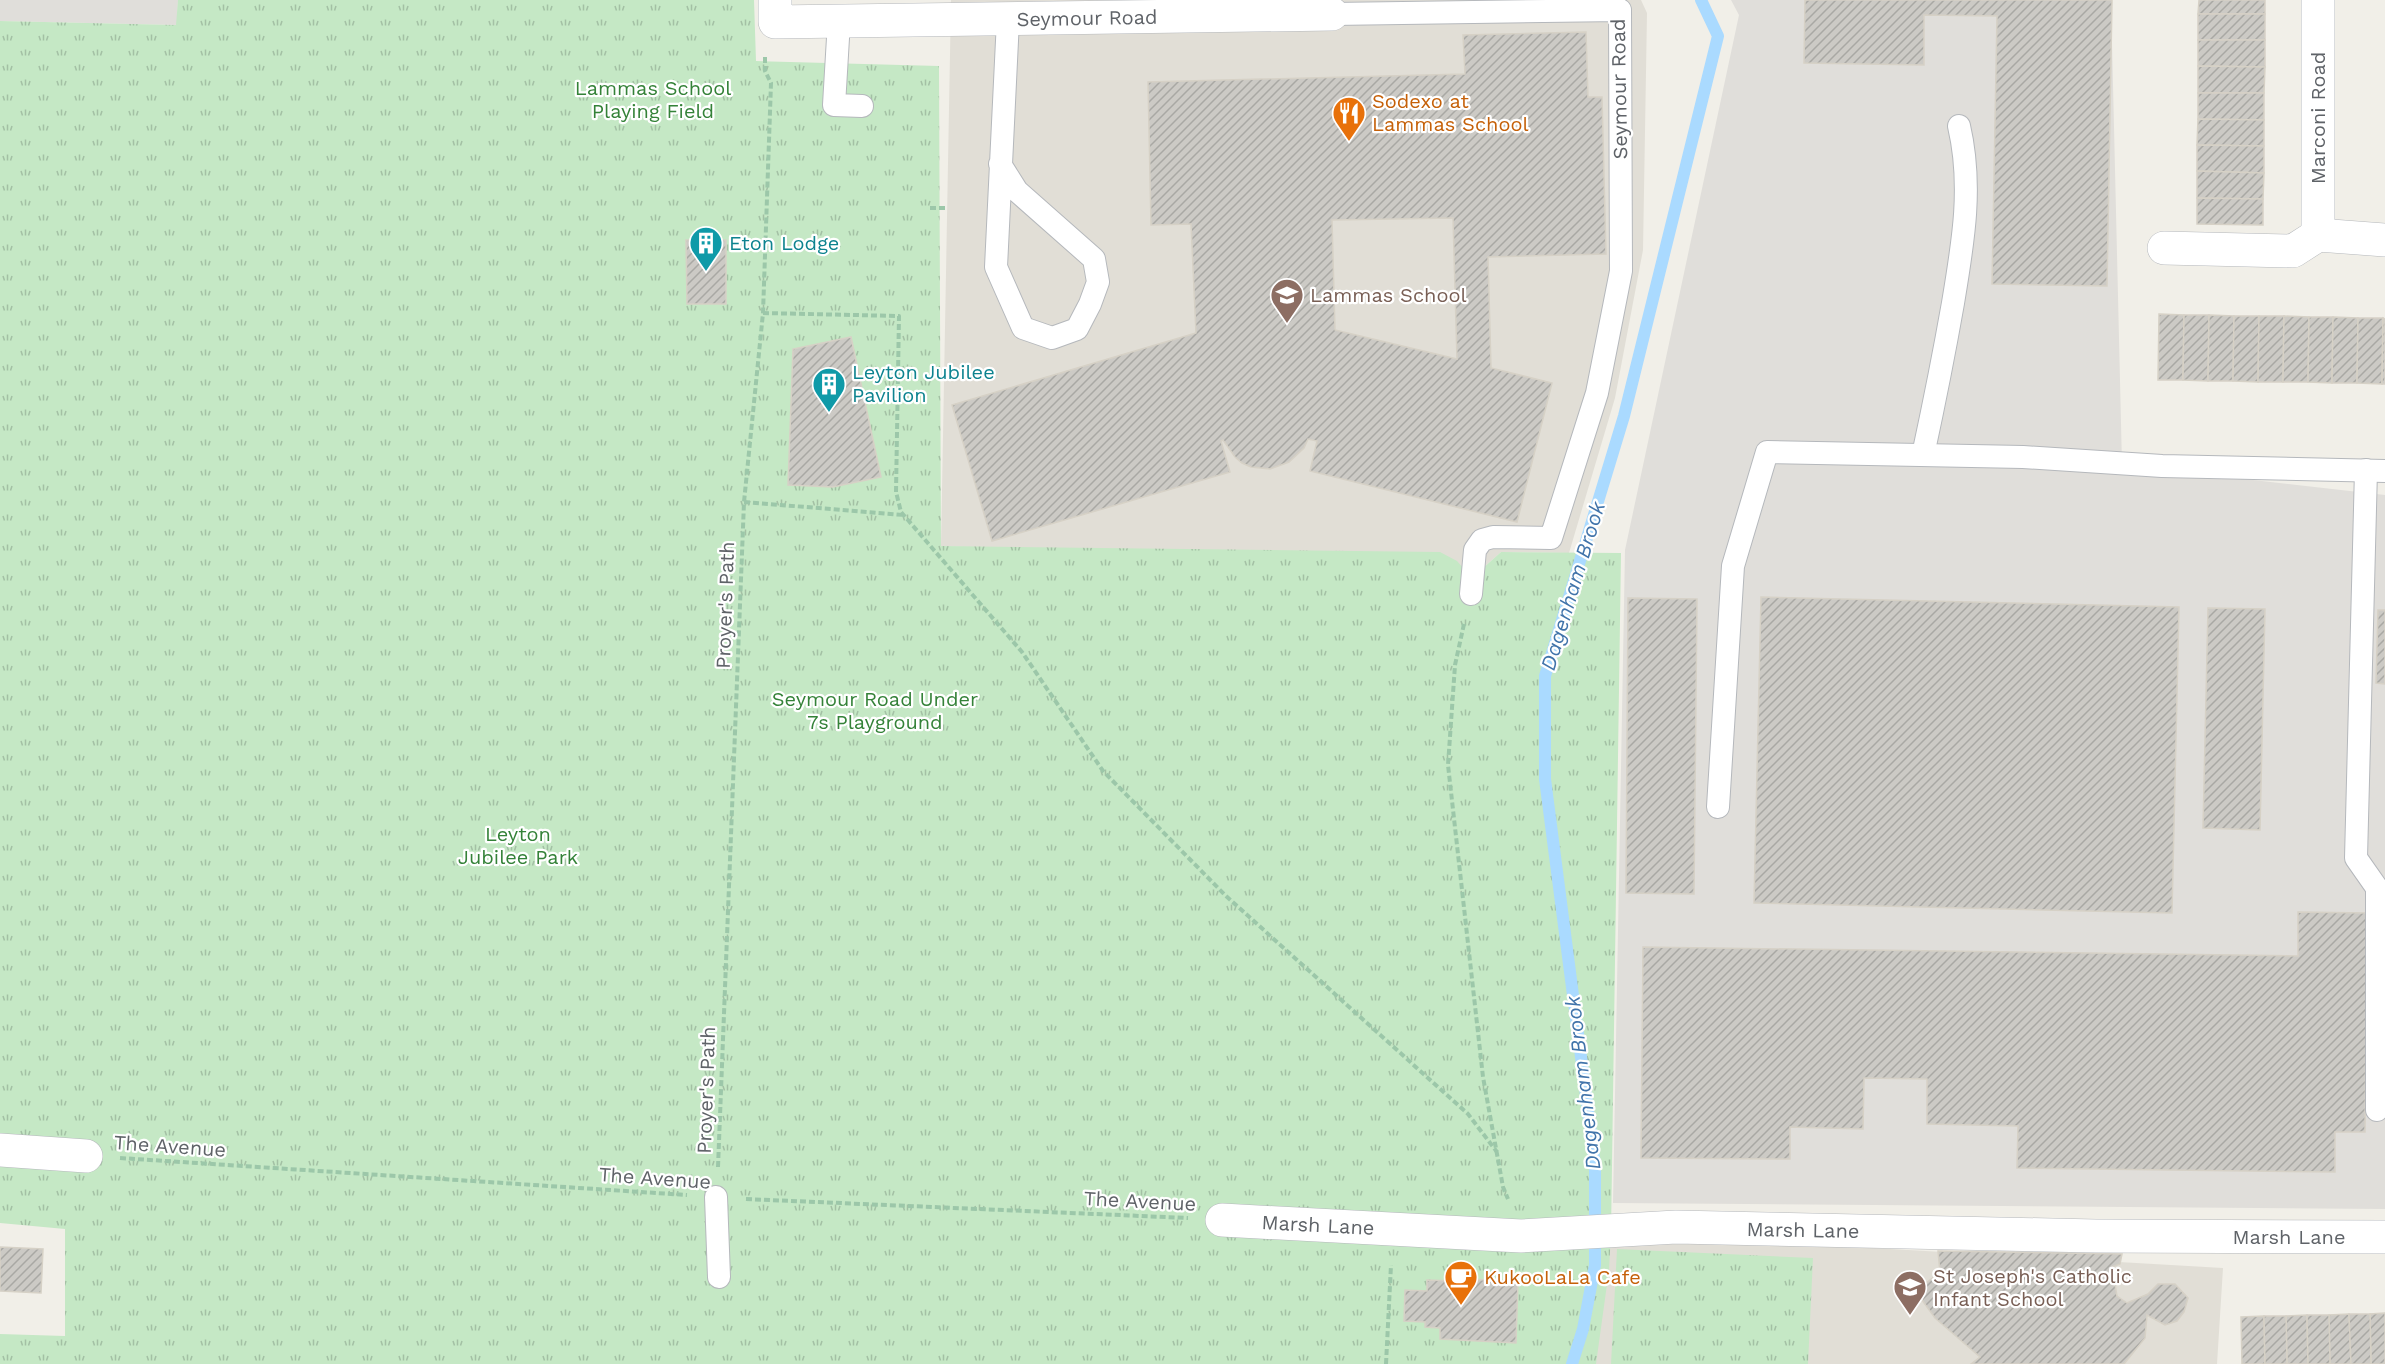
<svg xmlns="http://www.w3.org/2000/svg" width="2385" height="1364" font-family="'Work Sans',sans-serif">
	<defs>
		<pattern id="park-tufts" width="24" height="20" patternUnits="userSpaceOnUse" patternTransform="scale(1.5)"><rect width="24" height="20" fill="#c5e8c5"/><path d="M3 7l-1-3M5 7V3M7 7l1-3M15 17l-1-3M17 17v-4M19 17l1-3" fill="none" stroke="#a3c0a4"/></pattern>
		<pattern id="building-hatch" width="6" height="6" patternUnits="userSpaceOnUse" patternTransform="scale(1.5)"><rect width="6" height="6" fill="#cccac5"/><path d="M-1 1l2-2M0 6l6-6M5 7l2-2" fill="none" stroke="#a9a8a4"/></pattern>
	</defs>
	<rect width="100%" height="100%" fill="#f1efe8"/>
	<g fill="#e0deda">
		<path d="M 0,0 L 178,0 L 177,25 L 0,21 Z"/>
		<path d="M 1731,0 L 2111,0 L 2122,465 L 2385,495 L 2385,1209 L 1613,1203 L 1625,550 L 1739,15 Z"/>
	</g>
	<g fill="#e1ded6">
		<path d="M 951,0 L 1641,0 L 1647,13 L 1643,250 L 1615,398 L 1569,553 L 1501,552 L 1482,569 L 941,546 Z"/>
		<path d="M 1611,1233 L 2223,1268 L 2217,1364 L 1595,1364 Z"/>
	</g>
	<g fill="url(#park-tufts)">
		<path d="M 178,0 L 754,0 L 756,61 L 939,66 L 941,546 L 1440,552 L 1457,561 L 1465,570 L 1482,569 L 1501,552 L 1621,553 L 1611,1233 L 1609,1270 L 1596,1364 L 0,1364 L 0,1334 L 65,1336 L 65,1229 L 0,1223 L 0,21 L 176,25 Z"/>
		<path d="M 1617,1249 L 1813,1258 L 1808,1364 L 1611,1364 Z"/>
	</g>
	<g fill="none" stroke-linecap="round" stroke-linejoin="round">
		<path stroke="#aadaff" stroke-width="12" d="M 1572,1364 L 1583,1329 L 1595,1265 L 1595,1165 L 1545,779 L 1545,676 L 1624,416 L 1718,36 L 1701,0"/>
	</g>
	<g fill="url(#building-hatch)" stroke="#d6d1c6" stroke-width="1.5" fill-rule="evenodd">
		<path d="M 1805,0 L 2112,0 L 2107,286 L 1992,284 L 1997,16 L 1924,15 L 1924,65 L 1804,63 Z"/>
		<path d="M 2199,0 L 2265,0 L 2265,14 L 2198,14 Z"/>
		<rect x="2198" y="14" width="67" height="26"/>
		<path d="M 1586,32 L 1588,97 L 1602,97 L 1606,254 L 1488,257 L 1491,368 L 1552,383 L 1517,522 L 1310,471 L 1317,441 L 1308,439 L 1304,448 L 1289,462 L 1270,469 L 1251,467 L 1242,463 L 1235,457 L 1223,440 L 1221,441 L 1230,472 L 992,541 L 952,405 L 1196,333 L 1191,224 L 1151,225 L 1148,82 L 1465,74 L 1463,35 ZM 1453,218 L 1457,359 L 1335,330 L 1332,220 Z"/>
		<path d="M 2198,40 L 2265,40 L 2265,67 L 2198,66 Z"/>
		<path d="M 2198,66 L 2265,67 L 2264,93 L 2198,93 Z"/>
		<path d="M 2198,93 L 2264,93 L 2264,120 L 2198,119 Z"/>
		<path d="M 2198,119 L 2264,120 L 2264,146 L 2197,145 Z"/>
		<path d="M 2197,145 L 2264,146 L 2264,173 L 2197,171 Z"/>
		<path d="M 2197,171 L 2264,173 L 2263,199 L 2197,198 Z"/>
		<path d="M 2197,198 L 2263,199 L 2263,225 L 2197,224 Z"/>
		<path d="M 686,240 L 726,240 L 726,304 L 687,304 Z"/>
		<path d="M 2159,314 L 2184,315 L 2183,380 L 2158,380 Z"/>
		<path d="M 2184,315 L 2209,315 L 2208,381 L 2183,380 Z"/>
		<path d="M 2209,315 L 2234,316 L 2233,381 L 2208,381 Z"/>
		<path d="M 2234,316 L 2259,316 L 2258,382 L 2233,381 Z"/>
		<path d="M 2259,316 L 2284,316 L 2283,382 L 2258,382 Z"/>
		<path d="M 2284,316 L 2309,317 L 2308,382 L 2283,382 Z"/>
		<path d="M 2309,317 L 2333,317 L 2332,383 L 2308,382 Z"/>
		<path d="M 2333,317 L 2358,318 L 2357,383 L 2332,383 Z"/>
		<path d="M 2358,318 L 2383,318 L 2382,384 L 2357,383 Z"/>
		<path d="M 2383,318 L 2385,319 L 2385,384 L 2382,384 Z"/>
		<path d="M 851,337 L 881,477 L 833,487 L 788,485 L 793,349 Z"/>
		<path d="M 1761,597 L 2179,607 L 2172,913 L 1754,903 Z"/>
		<path d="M 1628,598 L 1697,599 L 1694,894 L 1626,893 Z"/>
		<path d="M 2208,608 L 2265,609 L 2260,830 L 2203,828 Z"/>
		<path d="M 2378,610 L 2385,610 L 2385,684 L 2376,683 Z"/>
		<path d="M 2298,912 L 2367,913 L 2365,1132 L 2335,1132 L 2335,1172 L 2017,1168 L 2018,1126 L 1927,1124 L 1927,1079 L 1864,1078 L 1863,1129 L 1790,1127 L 1790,1159 L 1641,1158 L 1643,947 L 2298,956 Z"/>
		<path d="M 0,1247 L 43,1249 L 41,1293 L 0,1291 Z"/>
		<path d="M 1938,1251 L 2122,1254 L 2120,1264 L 2112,1267 L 2117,1296 L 2127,1303 L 2148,1294 L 2158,1284 L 2175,1284 L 2188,1298 L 2184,1312 L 2177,1321 L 2165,1325 L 2147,1315 L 2145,1338 L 2124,1364 L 1971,1364 L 1980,1357 L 1935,1318 L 1922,1300 L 1925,1284 L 1940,1272 Z"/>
		<path d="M 1459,1279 L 1518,1281 L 1516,1343 L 1440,1339 L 1440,1328 L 1425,1327 L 1425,1322 L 1404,1321 L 1405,1290 L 1427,1291 L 1427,1280 L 1458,1281 Z"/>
		<path d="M 2385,1313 L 2385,1364 L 2371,1364 L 2370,1314 Z"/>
		<path d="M 2349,1314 L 2351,1364 L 2330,1364 L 2329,1315 Z"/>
		<path d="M 2349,1314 L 2370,1314 L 2371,1364 L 2351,1364 Z"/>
		<path d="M 2307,1315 L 2308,1364 L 2287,1364 L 2286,1316 Z"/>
		<path d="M 2307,1315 L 2329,1315 L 2330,1364 L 2308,1364 Z"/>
		<path d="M 2264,1316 L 2265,1364 L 2242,1364 L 2241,1317 Z"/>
		<path d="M 2264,1316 L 2286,1316 L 2287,1364 L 2265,1364 Z"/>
	</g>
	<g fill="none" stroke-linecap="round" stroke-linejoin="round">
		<defs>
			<g id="service">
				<path d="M 1332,14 L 1620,10 L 1621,271 L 1597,393 L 1551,538 L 1493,537 L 1482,540 L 1475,550 L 1471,594"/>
				<path d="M 839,21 L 834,105 L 862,106"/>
				<path d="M 1000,164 L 1017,191 L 1094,259 L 1098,282 L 1090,304 L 1077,329 L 1052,338 L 1023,328 L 996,267 L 1008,20"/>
				<path d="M 1923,455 C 1934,404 1944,354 1953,303 C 1963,243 1973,186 1959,126"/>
				<path d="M 2366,470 L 2356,858 L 2377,888 L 2377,1110"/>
				<path d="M 1718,807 L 1733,566 L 1767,452 L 2023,457 L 2162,466 L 2385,471"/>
				<path d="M 716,1197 L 719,1277"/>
			</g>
			<g id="minor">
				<path d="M 775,0 L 775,22 L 1332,14"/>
				<path d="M 2318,0 L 2318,235 L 2385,240"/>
				<path d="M 2164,248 L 2293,251 L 2318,235"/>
				<path d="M 0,1150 L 86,1156"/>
				<path d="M 1222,1220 L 1521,1236 L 1676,1227 L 2096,1236 L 2385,1237"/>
			</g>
		</defs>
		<use href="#service" stroke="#b5b8bc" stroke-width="24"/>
		<use href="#minor" stroke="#b5b8bc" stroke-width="34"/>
		<g stroke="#9cc7a9" stroke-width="4" stroke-dasharray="6 3" stroke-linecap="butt">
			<path d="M 930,208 L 946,208"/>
			<path d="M 763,313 L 899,316 L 896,492 L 901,512 L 1022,652 L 1103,771 L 1226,896 L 1468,1114 L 1497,1152"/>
			<path d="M 744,502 L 904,515"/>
			<path d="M 1464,624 L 1455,665 L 1448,765 L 1483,1077 L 1503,1187 L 1508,1199"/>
			<path d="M 120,1158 L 687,1195"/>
			<path d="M 718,1167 L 744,502 L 763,313 L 771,83 L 765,71 L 765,55"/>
			<path d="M 746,1199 L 1188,1218"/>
			<path d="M 1386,1364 L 1391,1265"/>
		</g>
		<use href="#service" stroke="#fff" stroke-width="22"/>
		<use href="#minor" stroke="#fff" stroke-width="33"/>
	</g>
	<defs>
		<symbol id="restaurant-pin" viewBox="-11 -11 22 30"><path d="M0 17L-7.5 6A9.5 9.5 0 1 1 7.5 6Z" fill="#e8710a" stroke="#fff"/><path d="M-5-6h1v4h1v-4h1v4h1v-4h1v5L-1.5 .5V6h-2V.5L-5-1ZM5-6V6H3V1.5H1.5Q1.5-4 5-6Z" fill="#fff"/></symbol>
		<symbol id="building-pin" viewBox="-11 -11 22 30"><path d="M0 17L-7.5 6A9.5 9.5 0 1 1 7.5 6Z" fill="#0f9aa8" stroke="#fff"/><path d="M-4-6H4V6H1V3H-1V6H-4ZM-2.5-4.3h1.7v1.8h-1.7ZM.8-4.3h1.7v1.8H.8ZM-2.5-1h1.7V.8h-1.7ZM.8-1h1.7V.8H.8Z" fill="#fff"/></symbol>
		<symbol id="school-pin" viewBox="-11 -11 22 30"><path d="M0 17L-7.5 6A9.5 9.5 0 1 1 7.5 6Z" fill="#8d6e63" stroke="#fff"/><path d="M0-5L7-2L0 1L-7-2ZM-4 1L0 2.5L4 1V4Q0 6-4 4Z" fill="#fff"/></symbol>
		<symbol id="cafe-pin" viewBox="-11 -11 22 30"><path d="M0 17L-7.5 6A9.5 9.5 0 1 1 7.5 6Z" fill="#e8710a" stroke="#fff"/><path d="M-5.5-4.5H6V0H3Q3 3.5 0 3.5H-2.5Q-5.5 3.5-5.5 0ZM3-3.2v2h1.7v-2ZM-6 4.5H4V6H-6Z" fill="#fff"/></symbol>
	</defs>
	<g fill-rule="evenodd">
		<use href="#restaurant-pin" x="1330" y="94" width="38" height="52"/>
		<use href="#building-pin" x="687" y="224" width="38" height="52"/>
		<use href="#school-pin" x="1268" y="276" width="38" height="52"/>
		<use href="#building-pin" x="810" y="365" width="38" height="52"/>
		<use href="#cafe-pin" x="1442" y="1258" width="38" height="52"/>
		<use href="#school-pin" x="1891" y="1268" width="38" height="52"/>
	</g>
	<g text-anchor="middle" stroke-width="4.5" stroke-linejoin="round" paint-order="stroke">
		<g font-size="20" fill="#5f6368" stroke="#fff">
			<text transform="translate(1087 18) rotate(-1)" y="7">Seymour Road</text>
			<text transform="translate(1619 89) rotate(-91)" y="7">Seymour Road</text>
			<text transform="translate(2318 118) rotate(-90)" y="7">Marconi Road</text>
			<text transform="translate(725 605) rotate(-88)" y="7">Proyer's Path</text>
			<text transform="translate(706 1090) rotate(-88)" y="7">Proyer's Path</text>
			<text transform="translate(170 1146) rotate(4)" y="7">The Avenue</text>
			<text transform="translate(655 1178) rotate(4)" y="7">The Avenue</text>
			<text transform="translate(1140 1201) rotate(3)" y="7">The Avenue</text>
			<text transform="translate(1318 1225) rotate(3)" y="7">Marsh Lane</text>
			<text transform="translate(1803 1230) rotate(1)" y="7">Marsh Lane</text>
			<text x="2289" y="1244">Marsh Lane</text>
		</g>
		<g font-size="20" fill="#348238" stroke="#fff">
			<text x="653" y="95">Lammas School<tspan x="653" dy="23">Playing Field</tspan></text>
			<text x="875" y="706">Seymour Road Under<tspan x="875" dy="23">7s Playground</tspan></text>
			<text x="518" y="841">Leyton<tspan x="518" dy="23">Jubilee Park</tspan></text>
		</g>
		<g font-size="20" fill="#c56008" stroke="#fff" text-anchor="start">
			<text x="1372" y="108">Sodexo at<tspan x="1372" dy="23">Lammas School</tspan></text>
			<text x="1484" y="1284">KukooLaLa Cafe</text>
		</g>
		<g font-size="20" fill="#0d838f" stroke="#fff" text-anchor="start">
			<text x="729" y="250">Eton Lodge</text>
			<text x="852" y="379">Leyton Jubilee<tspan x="852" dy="23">Pavilion</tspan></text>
		</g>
		<g font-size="20" fill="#785e54" stroke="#fff" text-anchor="start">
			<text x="1310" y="302">Lammas School</text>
			<text x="1933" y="1283">St Joseph's Catholic<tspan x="1933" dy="23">Infant School</tspan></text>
		</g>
		<g font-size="21" font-style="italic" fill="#4174aa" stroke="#fff">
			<text transform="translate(1573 586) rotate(-73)" y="7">Dagenham Brook</text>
			<text transform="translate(1583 1083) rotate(-97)" y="7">Dagenham Brook</text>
		</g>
	</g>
</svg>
